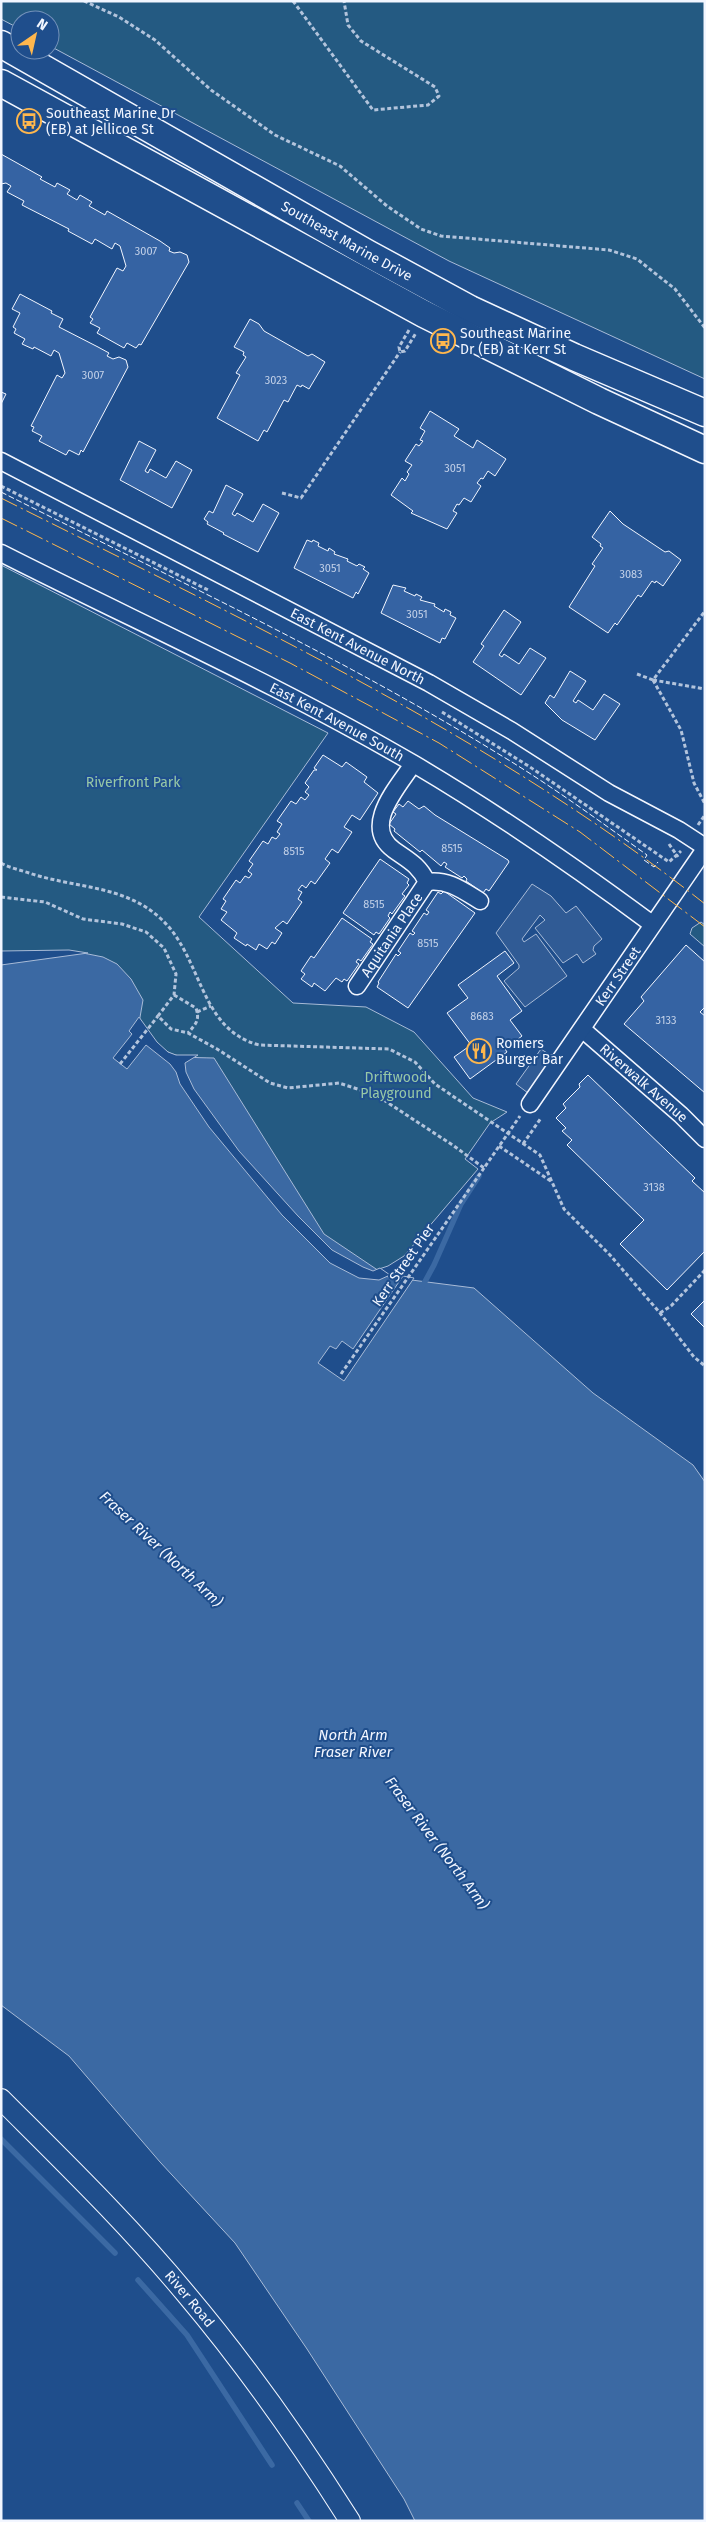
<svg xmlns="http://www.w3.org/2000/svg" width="706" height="2522" font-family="'Fira Sans',sans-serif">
	<rect width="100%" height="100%" fill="#1f4e8c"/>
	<g fill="#245a82" stroke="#a8bbd7">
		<path d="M 1,1 L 705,1 L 705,379 L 449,261 L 50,46 L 50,20 L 20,20 L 20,29 L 1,19 Z"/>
		<path d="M 1,565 L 328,733 L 199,917 L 293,1003 L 366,1007 L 414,1032 L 473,1098 L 507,1112 L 490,1123 L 465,1159 L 478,1169 L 404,1256 L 388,1266 L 373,1271 L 332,1250 L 176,1057 L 161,1050 L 139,1023 L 139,1017 L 1,953 Z"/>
		<path d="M 701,922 L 705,925 L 705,947 L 690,934 L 692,928 Z"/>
	</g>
	<g fill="#305b95" stroke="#a8bbd7">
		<path d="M 532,884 L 551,896 L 566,913 L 576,906 L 602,939 L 594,946 L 593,950 L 596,954 L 583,963 L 577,954 L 563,963 L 535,928 L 545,920 L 540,915 L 522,939 L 524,942 L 536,934 L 567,976 L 525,1007 L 504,981 L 519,968 L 519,965 L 496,933 Z"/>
		<path d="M 541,1049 L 550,1055 L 555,1054 L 528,1093 L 516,1084 Z"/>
	</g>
	<path fill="#3b69a3" stroke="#a8bbd7" d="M 78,952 L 103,957 L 117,964 L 131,979 L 143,1000 L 139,1023 C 168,1058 169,1057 214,1058 L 324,1234 L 388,1277 L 474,1288 L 593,1393 L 693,1465 L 705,1482 L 705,2521 L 415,2521 L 404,2499 L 307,2349 L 235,2243 L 160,2162 L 69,2056 L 1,2005 L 1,953 Z"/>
	<g fill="#1f4e8c" stroke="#a8bbd7">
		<path d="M 69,950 L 88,953 L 1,965 L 1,951 Z"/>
		<path d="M 139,1017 L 157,1042 L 168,1052 L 176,1055 L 198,1055 L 185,1063 L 186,1072 L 194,1089 L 239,1151 L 298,1216 L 332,1250 L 363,1267 L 373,1271 L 380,1268 L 390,1275 L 379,1280 L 359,1278 L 330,1263 L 282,1215 L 209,1127 L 180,1084 L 176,1072 L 170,1064 L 146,1045 L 127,1069 L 113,1058 L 132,1034 L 129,1031 Z"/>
		<path d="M 403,1276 L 414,1278 L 344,1381 L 318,1363 L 330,1346 L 336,1349 L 342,1341 L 353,1349 Z"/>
	</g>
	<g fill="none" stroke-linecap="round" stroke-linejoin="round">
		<g stroke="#3b69a3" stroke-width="5.5">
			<path d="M 422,1287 L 434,1265 L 461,1204 L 479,1176"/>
			<path d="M 1,2139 L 115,2253"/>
			<path d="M 138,2280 L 187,2335 L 272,2465"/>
			<path d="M 297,2503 L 309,2521"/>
		</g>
	</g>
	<g fill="#3563a3" stroke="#f2f6ff">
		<path d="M 1,154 L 42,177 L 40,179 L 55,187 L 57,183 L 70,190 L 67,194 L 77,200 L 80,195 L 92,202 L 89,206 L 105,215 L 107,211 L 160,241 L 170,248 L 169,251 L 174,253 L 180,252 L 187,255 L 189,262 L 141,345 L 139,344 L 136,348 L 127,343 L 124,348 L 97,333 L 100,328 L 90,323 L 93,319 L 90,317 L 117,268 L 123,271 L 126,266 L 120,246 L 115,243 L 112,249 L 95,239 L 92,244 L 68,231 L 69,229 L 22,205 L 24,201 L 7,192 L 11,186 L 6,183 L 1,184 Z"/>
		<path d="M 20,294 L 52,311 L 51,313 L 63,319 L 59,327 L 98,347 L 109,353 L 107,356 L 113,359 L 119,357 L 126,360 L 128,367 L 83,452 L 81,450 L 79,455 L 69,450 L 66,455 L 39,441 L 42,436 L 32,431 L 34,427 L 31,426 L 57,375 L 62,378 L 65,373 L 59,353 L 54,350 L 51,356 L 34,347 L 33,349 L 22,344 L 25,339 L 14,333 L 16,329 L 13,327 L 20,313 L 12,309 Z"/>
		<path d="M 250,319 L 259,324 L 264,331 L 308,356 L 312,354 L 325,362 L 309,389 L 302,385 L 301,387 L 297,385 L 288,402 L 284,400 L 267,432 L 264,430 L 258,441 L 217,418 L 240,375 L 236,373 L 246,357 L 243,355 L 244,352 L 234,347 Z"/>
		<path d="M 1,392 L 6,394 L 1,404 Z"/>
		<path d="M 430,411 L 459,429 L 454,436 L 473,448 L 477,440 L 506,459 L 495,476 L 488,471 L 483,479 L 481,478 L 477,483 L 481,486 L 471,502 L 464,498 L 459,505 L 457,504 L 453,511 L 457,513 L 447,529 L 411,513 L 413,511 L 391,495 L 402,478 L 405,481 L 409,474 L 407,472 L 412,465 L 405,461 L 416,444 L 419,446 L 423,441 L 420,440 L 425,431 L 420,428 Z"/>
		<path d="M 139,441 L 156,450 L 145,471 L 148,473 L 150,469 L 166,478 L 176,461 L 192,470 L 172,508 L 120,480 Z"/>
		<path d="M 226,485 L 243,494 L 232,514 L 235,516 L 237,513 L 253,522 L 263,504 L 279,513 L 258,552 L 223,534 L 224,533 L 207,524 L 208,522 L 204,519 L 209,511 L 213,513 Z"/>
		<path d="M 610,511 L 623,524 L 665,552 L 669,551 L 681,560 L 663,586 L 656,581 L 655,583 L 652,581 L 641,597 L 638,595 L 617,625 L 615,623 L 608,633 L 569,607 L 595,566 L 592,564 L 603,548 L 600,546 L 601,544 L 592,537 Z"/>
		<path d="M 307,540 L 312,542 L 313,540 L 319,543 L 318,546 L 328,551 L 329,548 L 335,552 L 334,554 L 348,559 L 347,561 L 357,566 L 359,564 L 365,567 L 363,569 L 369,573 L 358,594 L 356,592 L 353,598 L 294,568 Z"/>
		<path d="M 393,585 L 406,588 L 404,591 L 415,596 L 416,594 L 422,597 L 420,600 L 435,604 L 434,606 L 444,612 L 445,609 L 451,612 L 450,615 L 456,618 L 445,639 L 442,638 L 440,643 L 381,613 Z"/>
		<path d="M 504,610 L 521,622 L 499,655 L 502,657 L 504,654 L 519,664 L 530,648 L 546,658 L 521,695 L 473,662 L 484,646 L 481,644 Z"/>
		<path d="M 570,671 L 586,681 L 573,701 L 576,703 L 578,700 L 593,710 L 604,694 L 620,704 L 595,740 L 562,720 L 545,703 L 550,695 L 554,698 Z"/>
		<path d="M 323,755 L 342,767 L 346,762 L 367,777 L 364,782 L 378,793 L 360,820 L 352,815 L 344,827 L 352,832 L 338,853 L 332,849 L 325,859 L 330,863 L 315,884 L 311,881 L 306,888 L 302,885 L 298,890 L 302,892 L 298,899 L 302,902 L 287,924 L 283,921 L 275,928 L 282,933 L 275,944 L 272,942 L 267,949 L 259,944 L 256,950 L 247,944 L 246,946 L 234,938 L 237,933 L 221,920 L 227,912 L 221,909 L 226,901 L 223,899 L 236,880 L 240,883 L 245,876 L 249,878 L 252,874 L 248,871 L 253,864 L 249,861 L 263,841 L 268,844 L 272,837 L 276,839 L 280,834 L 277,832 L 282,824 L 277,821 L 291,801 L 296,804 L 301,797 L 305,800 L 309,795 L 305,792 L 309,787 L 305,783 L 314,770 L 317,770 L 314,768 Z"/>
		<path d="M 408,801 L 419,809 L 424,806 L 435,815 L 508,860 L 509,862 L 489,891 L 486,889 L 483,893 L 466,881 L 467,879 L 464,876 L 462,878 L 445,867 L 447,864 L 444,862 L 441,866 L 422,850 L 420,852 L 394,831 L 395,829 L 389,824 L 396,814 L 393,812 L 399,804 L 403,807 Z"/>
		<path d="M 380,859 L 409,879 L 407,883 L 409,885 L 402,894 L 405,896 L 392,914 L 390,912 L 388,916 L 390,918 L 379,934 L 376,932 L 374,935 L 343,913 Z"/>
		<path d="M 444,891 L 475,913 L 408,1008 L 377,987 L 379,983 L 378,982 L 396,954 L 398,956 L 401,953 L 398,951 L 410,933 L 413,935 L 415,933 L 412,931 L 424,913 L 427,915 L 429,912 L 426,910 L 438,892 L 441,894 Z"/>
		<path d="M 342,918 L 372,939 L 370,942 L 373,944 L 361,961 L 358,959 L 356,962 L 359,964 L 347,981 L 344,979 L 342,982 L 336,978 L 325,991 L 314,983 L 312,987 L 301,979 L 305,974 L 301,971 L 311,956 L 314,958 Z"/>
		<path d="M 686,945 L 705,962 L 705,1007 L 700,1012 L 705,1016 L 705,1093 L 624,1024 L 644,1001 L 641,997 Z"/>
		<path d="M 505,951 L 514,963 L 497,976 L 522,1011 L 510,1020 L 522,1036 L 505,1049 L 507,1052 L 470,1079 L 454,1057 L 471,1045 L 447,1013 L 468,998 L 458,985 Z"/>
		<path d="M 588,1075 L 695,1178 L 692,1181 L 705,1193 L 705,1251 L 667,1290 L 620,1244 L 644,1220 L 567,1145 L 572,1140 L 562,1131 L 566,1128 L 556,1118 L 566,1108 L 563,1104 L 580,1087 L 579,1084 Z"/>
		<path d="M 705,1300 L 705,1328 L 691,1314 Z"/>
	</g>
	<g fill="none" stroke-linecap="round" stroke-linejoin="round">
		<defs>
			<g id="minor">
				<path id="s1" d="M 1,461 L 429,683 L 512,731 L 609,793 L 679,830 L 705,847"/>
				<path id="s2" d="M 1,553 C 139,623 281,686 414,764 C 497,813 575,867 652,924"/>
				<path d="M 427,882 C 448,879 462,890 480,901"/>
				<path id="s3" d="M 357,986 L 427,882 C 419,865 408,860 394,850 C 361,826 398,787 413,764"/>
				<path id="s4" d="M 582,1029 L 681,1115 L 705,1139"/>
				<path id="s5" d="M 530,1104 L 705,849"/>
			</g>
			<g id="tertiary">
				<path id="s6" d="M 1,2099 C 64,2162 129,2225 186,2294 C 246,2365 300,2442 350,2521"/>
			</g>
			<g id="primary">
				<path id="s7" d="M 1,44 L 367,253 L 470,309 L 574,357 L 705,413"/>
				<path d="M 1,83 L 424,314 L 599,401 L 705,450"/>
			</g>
		</defs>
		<use href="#minor" stroke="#f2f6ff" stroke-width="19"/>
		<use href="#tertiary" stroke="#f2f6ff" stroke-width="22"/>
		<use href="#primary" stroke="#f2f6ff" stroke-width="29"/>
		<g stroke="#b3c4dc" stroke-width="3" stroke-dasharray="4 2.5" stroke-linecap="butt">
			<path d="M 84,1 L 119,17 L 155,40 L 211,90 L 275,135 L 340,166 L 387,206 L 421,229 L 441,236 L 609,250 L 637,259 L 675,289 L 705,328"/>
			<path d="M 293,1 L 373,110 L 428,105 L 439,96 L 435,87 L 361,41 L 348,25 L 344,1"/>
			<path d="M 409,330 L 399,347 L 400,352 L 405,351 L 416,333"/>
			<path d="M 1,486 L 208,590"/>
			<path d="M 282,493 L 301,498 L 400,352"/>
			<path d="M 637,674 L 653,680 L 705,611"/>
			<path d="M 653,680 L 681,730 L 694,783 L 705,804"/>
			<path d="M 653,680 L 705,689"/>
			<path d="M 442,712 L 530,767 L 669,862 L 681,851"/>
			<path d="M 698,825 L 705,815"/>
			<path d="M 669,844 L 678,857"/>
			<path d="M 1,863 C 10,868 20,870 29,873 C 74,888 124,885 160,918 C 203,956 198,1029 259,1045 L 389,1049 L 415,1062 L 435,1084 L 540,1155 L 564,1209 L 610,1255 L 660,1313 L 694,1357 L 705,1366"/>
			<path d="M 1,897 L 45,902 L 83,919 L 122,924 L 146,932 L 164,948 L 176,974 L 174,995 L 158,1016 L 171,1029 L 188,1033 L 217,1049 L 270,1083 L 288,1088 L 339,1083 L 376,1095 L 454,1146 L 484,1168 L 520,1116"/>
			<path d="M 174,995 L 196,1008 C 200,1020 196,1024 188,1033"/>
			<path d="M 197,1012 L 211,1006"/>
			<path d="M 120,1064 L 158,1016"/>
			<path d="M 523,1144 L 541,1118"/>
			<path d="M 499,1146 L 552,1182"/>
			<path d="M 660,1313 L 671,1306 L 705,1270"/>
			<path d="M 341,1374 L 484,1168"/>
		</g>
		<use href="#minor" stroke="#1f4e8c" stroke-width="16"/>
		<use href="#tertiary" stroke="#1f4e8c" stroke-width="20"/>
		<use href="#primary" stroke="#1f4e8c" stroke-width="26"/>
		<path stroke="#f2f6ff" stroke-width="1" stroke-dasharray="6 2.5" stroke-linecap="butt" d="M 1,492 C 168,576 338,655 497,753 C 549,784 598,820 647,855 L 644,860 L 654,867 L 658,862"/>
		<g stroke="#ffb74d" stroke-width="1" stroke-dasharray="18 4 2.5 4" stroke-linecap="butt">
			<path d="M 1,498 C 243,620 491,735 705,904"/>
			<path d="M 1,518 L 290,663 L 439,743 L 580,832 L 705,927"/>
		</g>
	</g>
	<defs>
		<symbol id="bus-ring" viewBox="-11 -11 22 22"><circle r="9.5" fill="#1f4e8c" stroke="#ffb74d" stroke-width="1.5"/><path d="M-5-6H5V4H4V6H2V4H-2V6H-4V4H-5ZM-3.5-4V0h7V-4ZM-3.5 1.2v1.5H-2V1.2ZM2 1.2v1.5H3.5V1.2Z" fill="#ffb74d"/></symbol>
		<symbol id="restaurant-ring" viewBox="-11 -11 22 22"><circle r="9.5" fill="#1f4e8c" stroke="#ffb74d" stroke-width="1.5"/><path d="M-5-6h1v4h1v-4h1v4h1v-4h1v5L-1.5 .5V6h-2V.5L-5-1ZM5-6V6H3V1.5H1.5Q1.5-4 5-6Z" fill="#ffb74d"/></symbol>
	</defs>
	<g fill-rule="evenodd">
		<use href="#bus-ring" x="15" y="107" width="28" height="28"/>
		<use href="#bus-ring" x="429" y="327" width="28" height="28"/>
		<use href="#restaurant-ring" x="465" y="1037" width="28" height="28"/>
	</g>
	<g text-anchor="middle" stroke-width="4" stroke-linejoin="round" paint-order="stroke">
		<g font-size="11" fill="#c3d1e8">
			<text x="146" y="255">3007</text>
			<text x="93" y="379">3007</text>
			<text x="276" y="384">3023</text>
			<text x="455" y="472">3051</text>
			<text x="330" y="572">3051</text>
			<text x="631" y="578">3083</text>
			<text x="417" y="618">3051</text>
			<text x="452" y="852">8515</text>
			<text x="294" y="855">8515</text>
			<text x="374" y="908">8515</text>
			<text x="428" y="947">8515</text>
			<text x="482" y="1020">8683</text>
			<text x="666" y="1024">3133</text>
			<text x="654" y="1191">3138</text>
		</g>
		<g font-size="14" fill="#f2f6ff" stroke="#1f4e8c" text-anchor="start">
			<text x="46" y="118">Southeast Marine Dr<tspan x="46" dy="16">(EB) at Jellicoe St</tspan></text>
			<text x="460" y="338">Southeast Marine<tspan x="460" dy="16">Dr (EB) at Kerr St</tspan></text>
			<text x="496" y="1048">Romers<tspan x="496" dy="16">Burger Bar</tspan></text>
		</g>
		<g font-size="14" fill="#f2f6ff" stroke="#1f4e8c">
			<text dy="5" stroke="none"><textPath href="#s7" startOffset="398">Southeast Marine Drive</textPath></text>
			<text dy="5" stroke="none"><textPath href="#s1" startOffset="402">East Kent Avenue North</textPath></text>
			<text dy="5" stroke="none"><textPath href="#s2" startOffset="376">East Kent Avenue South</textPath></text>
			<text dy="5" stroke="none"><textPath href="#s3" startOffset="62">Aquitania Place</textPath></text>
			<text dy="5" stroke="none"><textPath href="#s5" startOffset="155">Kerr Street</textPath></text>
			<text dy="5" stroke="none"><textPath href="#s4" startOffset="82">Riverwalk Avenue</textPath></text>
			<text transform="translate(403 1265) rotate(-55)" y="5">Kerr Street Pier</text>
			<text dy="5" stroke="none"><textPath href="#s6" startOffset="275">River Road</textPath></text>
		</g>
		<g font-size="14" fill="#97c8a6" stroke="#1f4e8c">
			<text x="133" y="787">Riverfront Park</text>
			<text x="396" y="1082">Driftwood<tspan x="396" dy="16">Playground</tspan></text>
		</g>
		<g font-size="15" font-style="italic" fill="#f2f6ff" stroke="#1f4e8c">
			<text transform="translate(161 1549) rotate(43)" y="5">Fraser River (North Arm)</text>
			<text x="353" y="1740">North Arm<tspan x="353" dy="17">Fraser River</tspan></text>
			<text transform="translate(437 1843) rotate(53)" y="5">Fraser River (North Arm)</text>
		</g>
	</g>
	<rect width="706" height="2522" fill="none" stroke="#f2f6ff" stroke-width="5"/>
	<g transform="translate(35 35) rotate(34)"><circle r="24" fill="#1f4e8c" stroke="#7391ba"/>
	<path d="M0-4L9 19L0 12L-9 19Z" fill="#ffb74d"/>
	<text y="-8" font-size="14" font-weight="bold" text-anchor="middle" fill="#f2f6ff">N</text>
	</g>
</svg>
